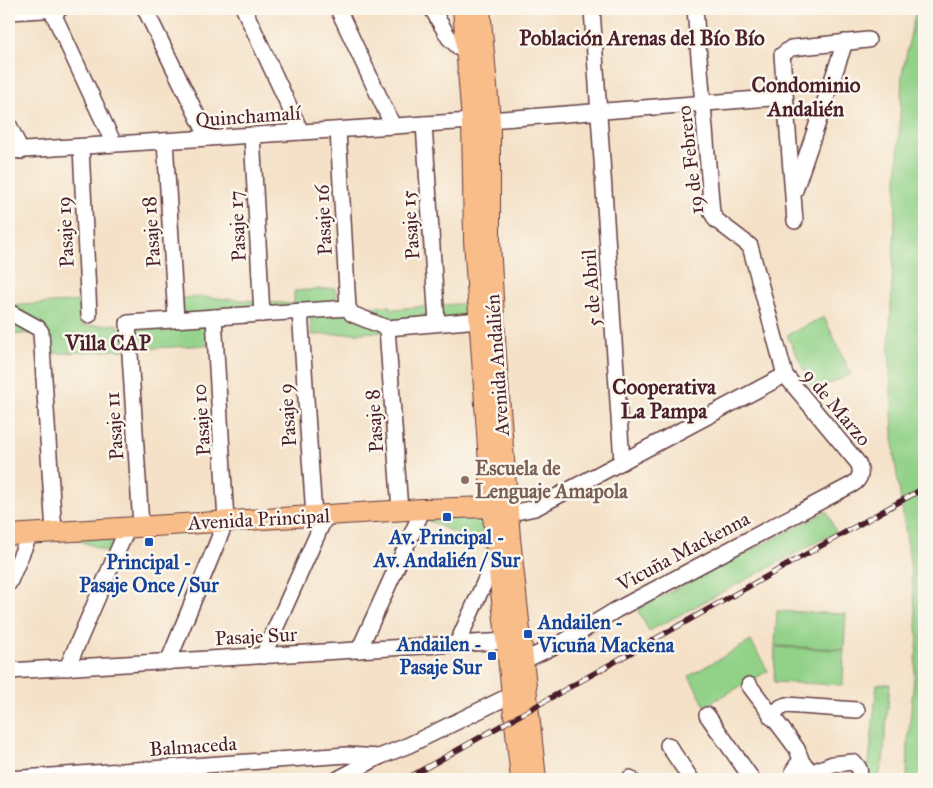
<svg xmlns="http://www.w3.org/2000/svg" width="933" height="788" font-family="'IM FELL Great Primer',serif">
	<rect width="100%" height="100%" fill="#fbf7ec"/>
	<filter id="ink" filterUnits="userSpaceOnUse"><feTurbulence type="fractalNoise" baseFrequency=".02" numOctaves="2"/><feDisplacementMap in="SourceGraphic" scale="10" xChannelSelector="R" yChannelSelector="G"/><feConvolveMatrix kernelMatrix="1 2 1 2 8 2 1 2 1" color-interpolation-filters="sRGB"/></filter>
	<filter id="wash" filterUnits="userSpaceOnUse"><feTurbulence type="fractalNoise" baseFrequency=".0096" numOctaves="4" result="noise"/><feDisplacementMap in="SourceGraphic" scale="20" xChannelSelector="R" yChannelSelector="G"/><feGaussianBlur stdDeviation="1.12" result="paint"/><feColorMatrix in="noise" values="0 0 0 0 0 0 0 0 0 0 0 0 0 0 0 0 0 1.4 0 .05"/><feComposite in="paint" operator="in"/></filter>
	<g filter="url(#wash)">
		<rect width="100%" height="100%" fill="#f4e1c7"/>
		<g fill="#91d188" stroke="#6e785a">
			<path d="M 916,9 L 924,9 L 924,779 L 907,779 L 908,741 L 918,636 L 910,562 L 894,455 L 889,348 L 902,75 Z"/>
			<path d="M 335,288 L 338,307 L 391,306 L 392,309 L 469,303 L 468,315 L 382,332 L 312,335 L 310,314 L 207,323 L 209,345 L 48,354 L 45,332 L 9,335 L 9,306 L 81,301 L 82,326 L 117,324 L 117,327 L 184,323 L 182,298 L 203,297 L 294,304 L 294,291 Z"/>
			<path d="M 824,317 L 851,374 L 814,391 L 787,335 Z"/>
			<path d="M 827,511 L 836,532 L 649,631 L 637,609 Z"/>
			<path d="M 488,515 L 493,551 L 425,519 Z"/>
			<path d="M 119,538 L 112,554 L 76,539 Z"/>
			<path d="M 777,611 L 846,614 L 844,649 L 775,646 Z"/>
			<path d="M 751,641 L 768,671 L 705,706 L 689,676 Z"/>
			<path d="M 775,647 L 844,650 L 843,685 L 774,682 Z"/>
			<path d="M 877,684 L 890,684 L 883,761 L 878,779 L 862,779 L 869,763 Z"/>
		</g>
	</g>
	<g filter="url(#ink)">
		<g fill="none" stroke-linecap="round" stroke-linejoin="round">
			<defs>
				<g id="minor">
					<path d="M 51,9 L 114,144"/>
					<path d="M 145,9 L 208,138"/>
					<path d="M 244,9 L 301,132"/>
					<path d="M 338,9 L 393,126"/>
					<path d="M 432,9 L 449,38 L 467,55"/>
					<path d="M 592,9 L 622,462"/>
					<path d="M 695,9 L 712,213 L 716,220 L 750,246 L 785,375"/>
					<path d="M 9,12 L 60,9"/>
					<path d="M 424,124 L 437,323"/>
					<path d="M 9,125 L 21,151"/>
					<path d="M 338,130 L 348,308"/>
					<path d="M 252,135 L 262,314"/>
					<path d="M 165,141 L 176,319"/>
					<path d="M 81,147 L 89,315"/>
					<path d="M 9,151 L 502,119 L 784,97"/>
					<path d="M 795,190 L 845,42"/>
					<path d="M 795,221 L 782,55 L 791,48 L 868,40"/>
					<path d="M 348,308 L 352,314 L 387,328 L 479,320"/>
					<path d="M 300,311 L 314,516"/>
					<path d="M 9,312 L 38,328 L 41,332 L 54,532"/>
					<path d="M 387,328 L 400,511"/>
					<path d="M 507,514 L 535,508 L 785,375 L 858,463 C 862,471 861,479 853,484 L 616,610 L 565,641 L 523,661"/>
					<path d="M 141,526 L 128,323 L 348,308"/>
					<path d="M 9,583 L 30,534"/>
					<path d="M 457,644 L 497,554"/>
					<path d="M 359,650 L 423,509"/>
					<path d="M 263,656 L 326,515"/>
					<path d="M 168,662 L 226,521 L 214,317"/>
					<path d="M 67,668 L 128,527"/>
					<path d="M 9,671 L 506,641"/>
					<path d="M 749,685 L 797,749 L 803,765"/>
					<path d="M 707,715 L 752,779"/>
					<path d="M 771,717 L 781,707 L 786,705 L 857,710"/>
					<path d="M 668,745 L 691,779"/>
					<path d="M 810,773 L 833,764 L 853,762 C 860,767 861,771 858,779"/>
					<path d="M 630,778 L 631,779"/>
					<path d="M 9,779 L 347,755 L 379,757"/>
					<path d="M 338,779 L 379,757 L 409,745 L 513,694"/>
					<path d="M 795,779 L 793,771 L 797,765 L 806,766 L 809,771"/>
				</g>
				<g id="major">
					<path d="M 463,9 L 472,121 L 474,240 L 492,507 L 521,779"/>
					<path d="M 480,9 L 490,120 L 490,241 L 496,356 L 510,538 L 536,779"/>
					<path d="M 9,535 L 423,509 L 492,507 L 505,513"/>
				</g>
			</defs>
			<use href="#minor" stroke="#643c42" stroke-width="18"/>
			<use href="#major" stroke="#643c42" stroke-width="22"/>
			<use href="#minor" stroke="#fff" stroke-width="15"/>
			<use href="#major" stroke="#f8bd89" stroke-width="20"/>
			<defs>
				<path id="rail" d="M 406,779 L 924,488"/>
			</defs>
			<use href="#rail" stroke="#4a1f2b" stroke-width="5.5"/>
			<use href="#rail" stroke="#fbf7ec" stroke-width="4" stroke-dasharray="11" stroke-linecap="butt"/>
		</g>
	</g>
	<circle fill="#8d6e63" stroke="#fbf7ec" stroke-width="2" cx="465" cy="480" r="5"/>
	<g fill="#1a4fb4" stroke="#fbf7ec" stroke-width="2">
		<rect x="442" y="512" width="10" height="10" rx="2.5"/>
		<rect x="144" y="537" width="10" height="10" rx="2.5"/>
		<rect x="523" y="629" width="10" height="10" rx="2.5"/>
		<rect x="487" y="651" width="10" height="10" rx="2.5"/>
	</g>
	<g text-anchor="middle" stroke-width="5" stroke-linejoin="round" paint-order="stroke">
		<g font-size="20" fill="#4a1f2b" stroke="#fbf7ec">
			<text transform="translate(248 116) rotate(-4)" y="7">Quinchamalí</text>
			<text transform="translate(690 160) rotate(-97)" y="7">19 de Febrero</text>
			<text transform="translate(323 220) rotate(-93)" y="7">Pasaje 16</text>
			<text transform="translate(410 225) rotate(-94)" y="7">Pasaje 15</text>
			<text transform="translate(237 226) rotate(-93)" y="7">Pasaje 17</text>
			<text transform="translate(65 232) rotate(-93)" y="7">Pasaje 19</text>
			<text transform="translate(151 232) rotate(-94)" y="7">Pasaje 18</text>
			<text transform="translate(591 288) rotate(-94)" y="7">5 de Abril</text>
			<text transform="translate(497 365) rotate(-94)" y="7">Avenida Andalién</text>
			<text transform="translate(837 407) rotate(50)" y="7">9 de Marzo</text>
			<text transform="translate(287 415) rotate(-94)" y="7">Pasaje 9</text>
			<text transform="translate(201 420) rotate(-94)" y="7">Pasaje 10</text>
			<text transform="translate(374 421) rotate(-94)" y="7">Pasaje 8</text>
			<text transform="translate(114 426) rotate(-94)" y="7">Pasaje 11</text>
			<text transform="translate(259 519) rotate(-3)" y="7">Avenida Principal</text>
			<text transform="translate(683 551) rotate(-28)" y="7">Vicuña Mackenna</text>
			<text transform="translate(256 636) rotate(-3)" y="7">Pasaje Sur</text>
			<text transform="translate(193 746) rotate(-4)" y="7">Balmaceda</text>
		</g>
		<g font-size="20" font-weight="bold" fill="#785e54" stroke="#fbf7ec" text-anchor="start">
			<text x="475" y="475">Escuela de<tspan x="475" dy="23">Lenguaje Amapola</tspan></text>
		</g>
		<g font-size="20" font-weight="bold" fill="#164399" stroke="#fbf7ec">
			<text x="447" y="544">Av. Principal -<tspan x="447" dy="23">Av. Andalién / Sur</tspan></text>
			<text x="149" y="569">Principal -<tspan x="149" dy="23">Pasaje Once / Sur</tspan></text>
			<text x="538" y="629" text-anchor="start">Andailen -<tspan x="538" dy="23">Vicuña Mackena</tspan></text>
			<text x="482" y="651" text-anchor="end">Andailen -<tspan x="482" dy="23">Pasaje Sur</tspan></text>
		</g>
		<g font-size="21" font-weight="bold" fill="#4a1f2b" stroke="#fbf7ec">
			<text x="642" y="45">Población Arenas del Bío Bío</text>
			<text x="806" y="92">Condominio<tspan x="806" dy="24">Andalién</tspan></text>
			<text x="108" y="350">Villa CAP</text>
			<text x="664" y="394">Cooperativa<tspan x="664" dy="24">La Pampa</tspan></text>
		</g>
	</g>
	<rect width="933" height="788" fill="none" stroke="#fbf7ec" stroke-width="30"/>
</svg>
